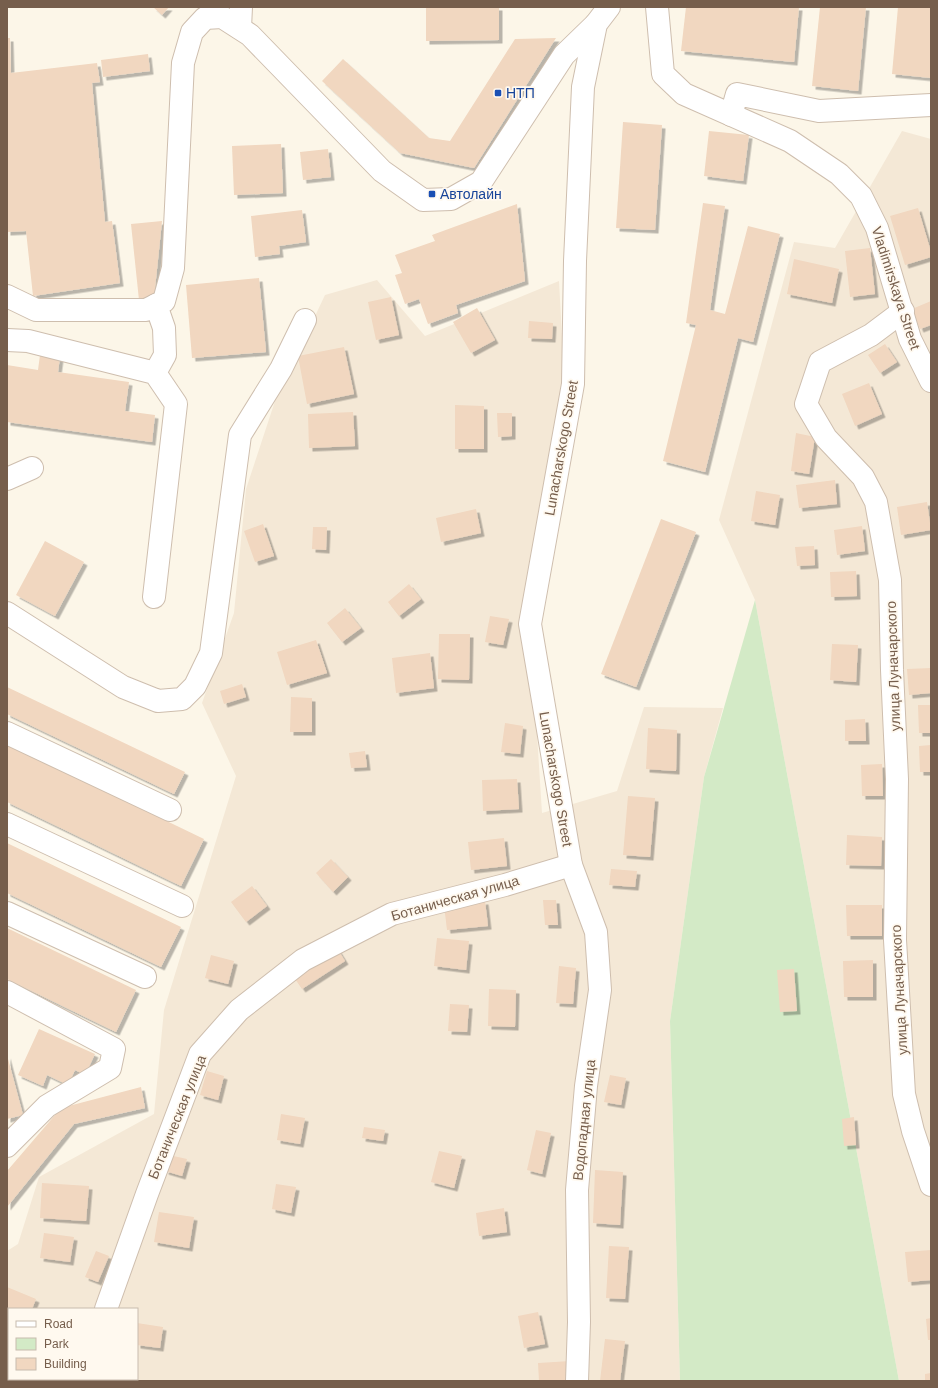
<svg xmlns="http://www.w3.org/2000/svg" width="938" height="1388" font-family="Helvetica,sans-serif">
	<defs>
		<filter id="shadow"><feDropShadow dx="3.5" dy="3.5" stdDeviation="0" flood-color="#0004"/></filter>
	</defs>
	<rect width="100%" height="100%" fill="#fcf6e8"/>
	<g fill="#f4e8d6" fill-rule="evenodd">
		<path d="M 902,131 L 931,139 L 931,1381 L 899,1381 L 755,600 L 719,520 L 794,242 L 835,248 Z"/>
		<path d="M 377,280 L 425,336 L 559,281 L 565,392 L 530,624 L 542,813 L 617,791 L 644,707 L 723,708 L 704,777 L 670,1021 L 680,1381 L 7,1381 L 7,1251 L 18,1244 L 39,1177 L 154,1114 L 164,1010 L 236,776 L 202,703 L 234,613 L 246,489 L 275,401 L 325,295 ZM 9,1309 L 137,1309 L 137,1379 L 9,1379 Z"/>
	</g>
	<path fill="#d3eac6" d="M 755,600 L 899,1381 L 680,1381 L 670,1021 L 704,777 Z"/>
	<g fill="#f1d7c0" filter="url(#shadow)">
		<path d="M 153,7 L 169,7 L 162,15 Z"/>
		<path d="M 426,7 L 499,7 L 499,40 L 426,41 Z"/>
		<path d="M 686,7 L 799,7 L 794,62 L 681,51 Z"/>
		<path d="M 820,7 L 866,7 L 858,91 L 812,86 Z"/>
		<path d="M 898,7 L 931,7 L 931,78 L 892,74 Z"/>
		<path d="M 7,38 L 10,38 L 11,73 L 97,63 L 100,82 L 92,83 L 105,222 L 112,221 L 120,283 L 33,296 L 26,231 L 7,232 Z"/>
		<path d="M 556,38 L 474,168 L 400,153 L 322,81 L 343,59 L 429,138 L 450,141 L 515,39 Z"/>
		<path d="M 148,54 L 150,71 L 103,77 L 101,60 Z"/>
		<path d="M 623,122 L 662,125 L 655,230 L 616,228 Z"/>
		<path d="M 709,131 L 749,135 L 743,181 L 704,176 Z"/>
		<path d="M 281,144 L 283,193 L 234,195 L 232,146 Z"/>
		<path d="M 328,149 L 331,177 L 303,180 L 300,152 Z"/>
		<path d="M 703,203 L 725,206 L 710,310 L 725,314 L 748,226 L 780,234 L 753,342 L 738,338 L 705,472 L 663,461 L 696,325 L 686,323 Z"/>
		<path d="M 517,204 L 525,281 L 456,305 L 458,313 L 428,324 L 419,299 L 405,304 L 395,275 L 402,273 L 395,255 L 435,241 L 432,235 Z"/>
		<path d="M 918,208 L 931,252 L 931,257 L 905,265 L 890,216 Z"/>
		<path d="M 302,210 L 306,242 L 279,246 L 280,254 L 255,257 L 251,216 Z"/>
		<path d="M 162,221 L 154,298 L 139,300 L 131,224 Z"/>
		<path d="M 870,248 L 875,294 L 850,297 L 845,251 Z"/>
		<path d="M 794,259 L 839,269 L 832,303 L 787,294 Z"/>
		<path d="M 259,278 L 266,352 L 192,358 L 186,285 Z"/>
		<path d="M 391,297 L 399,335 L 376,340 L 368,302 Z"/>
		<path d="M 931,301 L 931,325 L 920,329 L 912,309 Z"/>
		<path d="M 477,308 L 495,340 L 471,353 L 453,322 Z"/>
		<path d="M 529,321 L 553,323 L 552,339 L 528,338 Z"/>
		<path d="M 885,344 L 897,362 L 880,373 L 868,355 Z"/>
		<path d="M 344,347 L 354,394 L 307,404 L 298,356 Z"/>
		<path d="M 40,355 L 60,357 L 58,372 L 129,382 L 125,411 L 155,415 L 152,442 L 7,422 L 7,365 L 38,370 Z"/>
		<path d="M 869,383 L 882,414 L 855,426 L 842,394 Z"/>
		<path d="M 455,405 L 484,406 L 484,449 L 455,449 Z"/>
		<path d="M 353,412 L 355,446 L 309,448 L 308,414 Z"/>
		<path d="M 497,413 L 512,413 L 512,436 L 498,437 Z"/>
		<path d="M 796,433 L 815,437 L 809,474 L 791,471 Z"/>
		<path d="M 835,480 L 837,504 L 799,508 L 796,485 Z"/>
		<path d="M 756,491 L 780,495 L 775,525 L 751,521 Z"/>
		<path d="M 927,502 L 931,530 L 901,535 L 897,507 Z"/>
		<path d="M 476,509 L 481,533 L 441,542 L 436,518 Z"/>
		<path d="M 661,519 L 696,532 L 636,687 L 601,674 Z"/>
		<path d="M 263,524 L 274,556 L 255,562 L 244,531 Z"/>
		<path d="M 862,526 L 865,551 L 837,555 L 834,530 Z"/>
		<path d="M 313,527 L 327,527 L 326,550 L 312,549 Z"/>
		<path d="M 45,541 L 84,562 L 55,616 L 16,595 Z"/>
		<path d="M 814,546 L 815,565 L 797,566 L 795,547 Z"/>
		<path d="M 856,571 L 857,596 L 831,597 L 830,572 Z"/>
		<path d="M 409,584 L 421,599 L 399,616 L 388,602 Z"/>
		<path d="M 345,608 L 361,628 L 342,642 L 327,623 Z"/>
		<path d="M 490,616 L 509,619 L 503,645 L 485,642 Z"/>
		<path d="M 439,634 L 470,634 L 469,680 L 438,679 Z"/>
		<path d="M 316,640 L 327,673 L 287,685 L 277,652 Z"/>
		<path d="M 832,644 L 858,645 L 856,682 L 830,680 Z"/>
		<path d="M 430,653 L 434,688 L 396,693 L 392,658 Z"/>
		<path d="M 931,668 L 931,693 L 909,695 L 907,669 Z"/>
		<path d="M 242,684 L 246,697 L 224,704 L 220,691 Z"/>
		<path d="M 7,687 L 185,772 L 174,794 L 7,714 Z"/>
		<path d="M 291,697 L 312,698 L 312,732 L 290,732 Z"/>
		<path d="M 918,705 L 931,705 L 931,733 L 919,733 Z"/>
		<path d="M 865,719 L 866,741 L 845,741 L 845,720 Z"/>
		<path d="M 505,723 L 523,726 L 520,754 L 501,752 Z"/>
		<path d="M 648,728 L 677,730 L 676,771 L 646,769 Z"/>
		<path d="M 7,744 L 204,839 L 181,886 L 7,802 Z"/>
		<path d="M 931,745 L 931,772 L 920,772 L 919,746 Z"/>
		<path d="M 365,751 L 367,767 L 351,768 L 349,753 Z"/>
		<path d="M 882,764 L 883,796 L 862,796 L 861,765 Z"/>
		<path d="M 517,779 L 519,809 L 483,811 L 482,780 Z"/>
		<path d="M 628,796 L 655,798 L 650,857 L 623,855 Z"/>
		<path d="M 847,835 L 882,837 L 881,866 L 846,865 Z"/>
		<path d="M 504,838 L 507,866 L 471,870 L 468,842 Z"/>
		<path d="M 7,843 L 181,927 L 161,967 L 7,893 Z"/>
		<path d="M 331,859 L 348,877 L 333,892 L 316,873 Z"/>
		<path d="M 611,869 L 637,871 L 635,887 L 609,885 Z"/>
		<path d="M 252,886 L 267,906 L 246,922 L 231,902 Z"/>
		<path d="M 543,900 L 556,900 L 558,925 L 545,925 Z"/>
		<path d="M 485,901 L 488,926 L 447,930 L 444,905 Z"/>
		<path d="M 846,905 L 882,905 L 882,936 L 847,936 Z"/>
		<path d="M 7,928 L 136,990 L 116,1032 L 7,979 Z"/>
		<path d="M 437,938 L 469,941 L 466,970 L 434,966 Z"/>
		<path d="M 337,948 L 345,961 L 302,989 L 293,976 Z"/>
		<path d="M 211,955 L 234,961 L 228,984 L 205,978 Z"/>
		<path d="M 873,960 L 873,997 L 844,997 L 843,961 Z"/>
		<path d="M 559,966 L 576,968 L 573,1004 L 556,1003 Z"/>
		<path d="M 794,969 L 797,1011 L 780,1012 L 777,970 Z"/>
		<path d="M 489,989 L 516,990 L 515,1027 L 488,1026 Z"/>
		<path d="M 450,1004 L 469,1005 L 467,1032 L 448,1031 Z"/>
		<path d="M 39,1029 L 95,1054 L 85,1075 L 75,1070 L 68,1085 L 47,1075 L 43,1086 L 18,1075 Z"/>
		<path d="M 7,1055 L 23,1115 L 7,1119 Z"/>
		<path d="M 207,1071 L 224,1076 L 218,1100 L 200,1095 Z"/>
		<path d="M 610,1075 L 626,1078 L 621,1105 L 604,1102 Z"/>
		<path d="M 141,1087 L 145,1108 L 74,1124 L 7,1207 L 7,1171 L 61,1108 Z"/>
		<path d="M 281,1114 L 305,1118 L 300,1144 L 277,1140 Z"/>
		<path d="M 854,1117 L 856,1145 L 844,1146 L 842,1119 Z"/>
		<path d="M 364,1127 L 385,1130 L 383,1141 L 362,1138 Z"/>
		<path d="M 536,1130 L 551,1133 L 542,1174 L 527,1170 Z"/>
		<path d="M 439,1151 L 462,1156 L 454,1188 L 431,1182 Z"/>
		<path d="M 169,1155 L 187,1159 L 182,1176 L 165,1171 Z"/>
		<path d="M 595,1170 L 623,1172 L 620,1225 L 593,1223 Z"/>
		<path d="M 42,1183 L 89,1186 L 86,1221 L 40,1218 Z"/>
		<path d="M 276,1184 L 296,1187 L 291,1213 L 272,1209 Z"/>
		<path d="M 504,1208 L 507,1232 L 479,1236 L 476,1213 Z"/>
		<path d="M 159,1212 L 194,1217 L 189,1248 L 154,1242 Z"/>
		<path d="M 44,1233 L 74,1237 L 70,1262 L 40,1258 Z"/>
		<path d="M 609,1246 L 629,1247 L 625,1299 L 606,1298 Z"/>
		<path d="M 931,1250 L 931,1280 L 908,1282 L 905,1252 Z"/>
		<path d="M 96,1251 L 109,1256 L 98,1282 L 85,1277 Z"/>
		<path d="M 7,1287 L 36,1299 L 32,1309 L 9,1309 L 9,1312 L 7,1311 Z"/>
		<path d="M 538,1312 L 545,1344 L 524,1348 L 518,1316 Z"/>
		<path d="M 931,1318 L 931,1340 L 928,1340 L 926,1319 Z"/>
		<path d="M 137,1323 L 163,1327 L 160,1348 L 137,1345 Z"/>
		<path d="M 605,1339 L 625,1341 L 620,1381 L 600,1381 Z"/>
		<path d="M 570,1361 L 571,1381 L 539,1381 L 538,1363 Z"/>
		<path d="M 931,1373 L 931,1381 L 925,1381 L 925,1374 Z"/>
	</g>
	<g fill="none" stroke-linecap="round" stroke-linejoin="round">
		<defs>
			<g id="minor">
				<path d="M 657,7 L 663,74 L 684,94 L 790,141 L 839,174 L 861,196 L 877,228 L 910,339 L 931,381"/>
				<path d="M 240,28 L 241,7"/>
				<path d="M 731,115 L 737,94 L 819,111 L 931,105"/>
				<path d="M 7,296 L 36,310 L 146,310 L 164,301 L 173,268 L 183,63 L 192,32 L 205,18 L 222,17 L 250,35 L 382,171 L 423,200 L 451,199 L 481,182 L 564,55 L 596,24"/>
				<path d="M 903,311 L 871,335 L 820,362 L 806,404 L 826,438 L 863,477 L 876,502 L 890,580 L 892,670 L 897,779 L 895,940 L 904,1094 L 913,1131 L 931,1185"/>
				<path d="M 7,340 L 28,341 L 155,373 L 176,404 L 154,597"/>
				<path d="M 155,373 L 165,355 L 164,328 L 156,305"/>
				<path d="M 7,479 L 32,468"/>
				<path d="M 7,613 L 123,687 L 158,701 L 182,699 L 195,686 L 211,653 L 240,435 L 281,369 L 305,320"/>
				<path d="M 7,733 L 170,810"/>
				<path d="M 7,824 L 182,906"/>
				<path d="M 7,913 L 145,977"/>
				<path d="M 7,992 L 114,1049 L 110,1068 L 47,1106 L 7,1146"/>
				<path d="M 106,1309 L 147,1194 L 200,1054 L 239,1010 L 303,960 L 392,914 L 505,885 L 571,865"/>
				<path d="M 7,1348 L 9,1350"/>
				<path d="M 38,1379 L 40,1381"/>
				<path d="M 71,1381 L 73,1379"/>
				<path d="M 577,1381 L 579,1322 L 577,1190 L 586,1086 L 600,990 L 596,932 L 571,865 L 530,624 L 573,384 L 575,261 L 583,87 L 596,24 L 609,7"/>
			</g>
		</defs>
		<use href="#minor" stroke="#cebeae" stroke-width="24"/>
		<use href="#minor" stroke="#fff" stroke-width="22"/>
	</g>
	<g fill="#1a4fb4" stroke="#fff9ef" stroke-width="1.5">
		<rect x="494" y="89" width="8" height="8" rx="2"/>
		<rect x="428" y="190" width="8" height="8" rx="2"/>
	</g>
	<g text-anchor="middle" stroke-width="3.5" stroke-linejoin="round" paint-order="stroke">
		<g font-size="14" fill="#164399" stroke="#fff9ef" text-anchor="start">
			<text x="506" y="98">НТП</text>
			<text x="440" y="199">Автолайн</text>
		</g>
		<g font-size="14" fill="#765e4c" stroke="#fff9ef">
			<text transform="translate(896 288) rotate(72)" y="5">Vladimirskaya Street</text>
			<text transform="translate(561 448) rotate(-80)" y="5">Lunacharskogo Street</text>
			<text transform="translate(893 666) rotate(-92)" y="5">улица Луначарского</text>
			<text transform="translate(556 779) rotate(80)" y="5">Lunacharskogo Street</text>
			<text transform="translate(455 898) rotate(-16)" y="5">Ботаническая улица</text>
			<text transform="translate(899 990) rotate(-93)" y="5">улица Луначарского</text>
			<text transform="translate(177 1117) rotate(-68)" y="5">Ботаническая улица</text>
			<text transform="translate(584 1120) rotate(-84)" y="5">Водопадная улица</text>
		</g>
	</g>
	<rect width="938" height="1388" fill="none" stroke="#765e4c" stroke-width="16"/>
	<rect x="8" y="1308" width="130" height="72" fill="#fff9ef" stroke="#c8bbae"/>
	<rect x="16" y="1321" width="20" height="6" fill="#ffffff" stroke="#c8bbae"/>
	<text x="44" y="1328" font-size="12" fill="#765e4c">Road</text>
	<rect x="16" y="1338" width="20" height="12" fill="#d3eac6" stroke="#c8bbae"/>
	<text x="44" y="1348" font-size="12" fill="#765e4c">Park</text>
	<rect x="16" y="1358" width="20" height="12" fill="#f1d7c0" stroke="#c8bbae"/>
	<text x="44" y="1368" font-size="12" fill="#765e4c">Building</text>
</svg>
